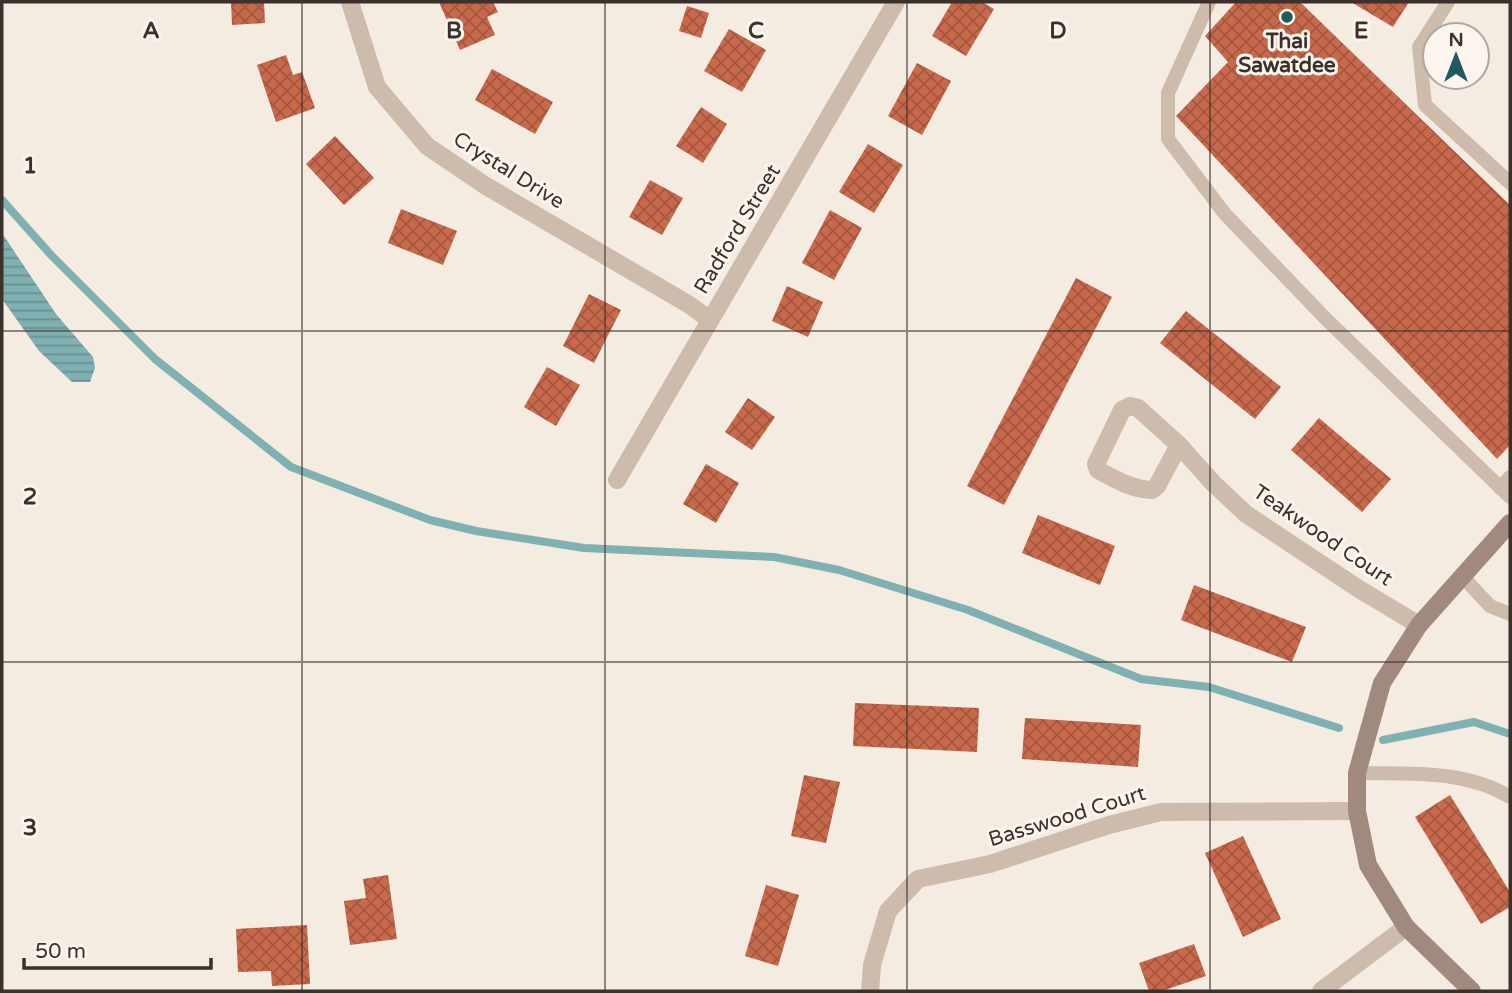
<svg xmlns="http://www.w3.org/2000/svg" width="1512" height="993" font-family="'Varela Round',sans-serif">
	<defs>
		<pattern id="water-rules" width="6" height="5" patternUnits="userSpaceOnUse" patternTransform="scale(1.75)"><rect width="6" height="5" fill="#7fb0b2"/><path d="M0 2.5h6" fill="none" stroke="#699091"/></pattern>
		<pattern id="building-cross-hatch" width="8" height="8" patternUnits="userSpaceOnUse" patternTransform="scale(1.75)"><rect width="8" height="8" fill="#c8694b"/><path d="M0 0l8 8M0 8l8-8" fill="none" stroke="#a4573f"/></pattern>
	</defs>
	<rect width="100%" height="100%" fill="#f4ebe1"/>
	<path fill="url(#water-rules)" d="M 2,233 L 56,314 L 93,357 L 95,368 L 90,382 L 72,382 L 39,351 L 2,299 Z"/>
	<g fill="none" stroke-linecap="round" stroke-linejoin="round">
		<g stroke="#7fb0b2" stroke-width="8">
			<path d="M 2,200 L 51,255 L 155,359 L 291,467 L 430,520 L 476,531 L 584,548 L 774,557 L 839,570 L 968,610 L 1141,679 L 1209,687 L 1339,728"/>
			<path d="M 1383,740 L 1474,722 L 1510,734"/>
		</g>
	</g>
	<g fill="url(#building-cross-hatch)">
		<path d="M 231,2 L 264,2 L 265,23 L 232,25 Z"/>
		<path d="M 439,2 L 493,2 L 498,12 L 487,17 L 495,35 L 460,50 Z"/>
		<path d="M 952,2 L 982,2 L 994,9 L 966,56 L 932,36 Z"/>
		<path d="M 1236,2 L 1300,2 L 1510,205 L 1510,445 L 1497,459 L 1176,116 L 1228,62 L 1205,36 Z"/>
		<path d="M 1351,2 L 1409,2 L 1393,27 Z"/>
		<path d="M 687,6 L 709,13 L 701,38 L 679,31 Z"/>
		<path d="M 729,29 L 766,50 L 742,92 L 704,71 Z"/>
		<path d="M 286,55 L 293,75 L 302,72 L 315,108 L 276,122 L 257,65 Z"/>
		<path d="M 917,63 L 951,81 L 922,135 L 888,116 Z"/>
		<path d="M 492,69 L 553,102 L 535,134 L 475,100 Z"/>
		<path d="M 701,107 L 727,124 L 703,163 L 676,146 Z"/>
		<path d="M 335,136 L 374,178 L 344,205 L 306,164 Z"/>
		<path d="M 868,144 L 903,165 L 874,213 L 839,192 Z"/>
		<path d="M 650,180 L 683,198 L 662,235 L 629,217 Z"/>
		<path d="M 401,209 L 457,231 L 443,265 L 388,243 Z"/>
		<path d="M 830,210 L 862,228 L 834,280 L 802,263 Z"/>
		<path d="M 1076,278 L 1112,297 L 1004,505 L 967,486 Z"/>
		<path d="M 787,286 L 823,302 L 808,337 L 772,321 Z"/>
		<path d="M 589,294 L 621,310 L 594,363 L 563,346 Z"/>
		<path d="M 1186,311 L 1281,387 L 1255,419 L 1160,343 Z"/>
		<path d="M 547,367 L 580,385 L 556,426 L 524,407 Z"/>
		<path d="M 748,398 L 775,417 L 752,450 L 725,432 Z"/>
		<path d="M 1319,418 L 1391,479 L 1362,512 L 1291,450 Z"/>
		<path d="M 706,464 L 739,483 L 716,523 L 683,504 Z"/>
		<path d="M 1038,515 L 1115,546 L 1100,585 L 1022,553 Z"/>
		<path d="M 1194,585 L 1306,627 L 1292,662 L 1181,620 Z"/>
		<path d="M 855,703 L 979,708 L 977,752 L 853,746 Z"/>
		<path d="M 1025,718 L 1141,725 L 1138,767 L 1022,759 Z"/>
		<path d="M 804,775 L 840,782 L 826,843 L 791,836 Z"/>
		<path d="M 1450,795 L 1510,892 L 1510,907 L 1481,924 L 1415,817 Z"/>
		<path d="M 1243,836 L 1281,919 L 1243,937 L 1205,853 Z"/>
		<path d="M 388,875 L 397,939 L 350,945 L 344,901 L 366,898 L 363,879 Z"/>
		<path d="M 766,885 L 799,895 L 778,966 L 745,956 Z"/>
		<path d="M 307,925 L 310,984 L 272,986 L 271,971 L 238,972 L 236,929 Z"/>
		<path d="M 1194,944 L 1206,976 L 1162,991 L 1149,991 L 1139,963 Z"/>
	</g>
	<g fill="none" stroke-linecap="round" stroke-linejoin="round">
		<g stroke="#cdbbac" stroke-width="14">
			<path d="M 1209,2 L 1168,93 L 1168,139 L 1225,214 L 1327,320 L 1510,497"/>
			<path d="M 1448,2 L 1419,47 L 1425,105 L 1510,183"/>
			<path d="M 1500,488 L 1510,477"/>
			<path d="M 1462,576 L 1490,606 L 1510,614"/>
			<path d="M 1357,773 C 1408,774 1464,769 1510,797"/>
		</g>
		<g stroke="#cdbbac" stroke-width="18">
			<path d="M 350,2 L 377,87 L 427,146 L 486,186 L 688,304 L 709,319"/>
			<path d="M 1179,445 L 1157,486 L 1152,490 C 1134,490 1114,479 1098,470 L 1096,464 L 1122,410 L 1130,406 L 1138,408 L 1179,445 L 1213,483 L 1246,514 L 1359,589 L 1419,625"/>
			<path d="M 617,480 L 896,2"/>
			<path d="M 870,991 L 872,965 L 888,911 L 918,879 L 990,864 L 1109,825 L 1161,812 L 1357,811"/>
			<path d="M 1321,991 L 1406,927"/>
		</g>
		<path stroke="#a18a7d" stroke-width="18" d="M 1472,991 L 1406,927 L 1368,865 L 1357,811 L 1357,773 L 1382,683 L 1419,625 L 1510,523"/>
	</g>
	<path fill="none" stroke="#3b302b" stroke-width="2" stroke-opacity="0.55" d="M 302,2 L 302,991M 605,2 L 605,991M 907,2 L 907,991M 1210,2 L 1210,991M 2,331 L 1510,331M 2,662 L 1510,662"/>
	<circle fill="#1f5a5e" stroke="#fbf5ee" stroke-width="2.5" cx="1287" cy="17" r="7"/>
	<g text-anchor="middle" stroke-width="6" stroke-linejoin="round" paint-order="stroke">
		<g font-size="21" font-weight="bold" fill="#3b302b" stroke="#fbf5ee">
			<text x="1287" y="48">Thai<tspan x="1287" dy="24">Sawatdee</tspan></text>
		</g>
		<g font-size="21" fill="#3b302b" stroke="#fbf5ee">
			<text transform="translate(509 170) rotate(32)" y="7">Crystal Drive</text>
			<text transform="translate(737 229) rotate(-59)" y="7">Radford Street</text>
			<text transform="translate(1323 535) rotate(34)" y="7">Teakwood Court</text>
			<text transform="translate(1067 816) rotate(-17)" y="7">Basswood Court</text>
		</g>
	</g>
	<g font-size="23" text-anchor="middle" font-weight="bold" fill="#3b302b" stroke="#fbf5ee" stroke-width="6" stroke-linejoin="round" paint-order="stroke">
		<text x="151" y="38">A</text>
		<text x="454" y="38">B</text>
		<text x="756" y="38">C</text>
		<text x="1058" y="38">D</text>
		<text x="1361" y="38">E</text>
		<text x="30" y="173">1</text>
		<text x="30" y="504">2</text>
		<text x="30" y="835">3</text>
	</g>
	<rect width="1512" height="993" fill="none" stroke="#3b302b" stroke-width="7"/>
	<g transform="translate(1456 56)"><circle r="33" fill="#fbf5ee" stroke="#aea6a0" stroke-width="2"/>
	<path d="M0-5L12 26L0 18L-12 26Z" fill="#1f5a5e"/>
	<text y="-10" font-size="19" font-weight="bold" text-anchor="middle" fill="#3b302b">N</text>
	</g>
	<path d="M24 958v10h187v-10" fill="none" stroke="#3b302b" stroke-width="3.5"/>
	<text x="35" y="958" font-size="21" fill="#3b302b" stroke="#fbf5ee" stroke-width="5" paint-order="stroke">50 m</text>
</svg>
